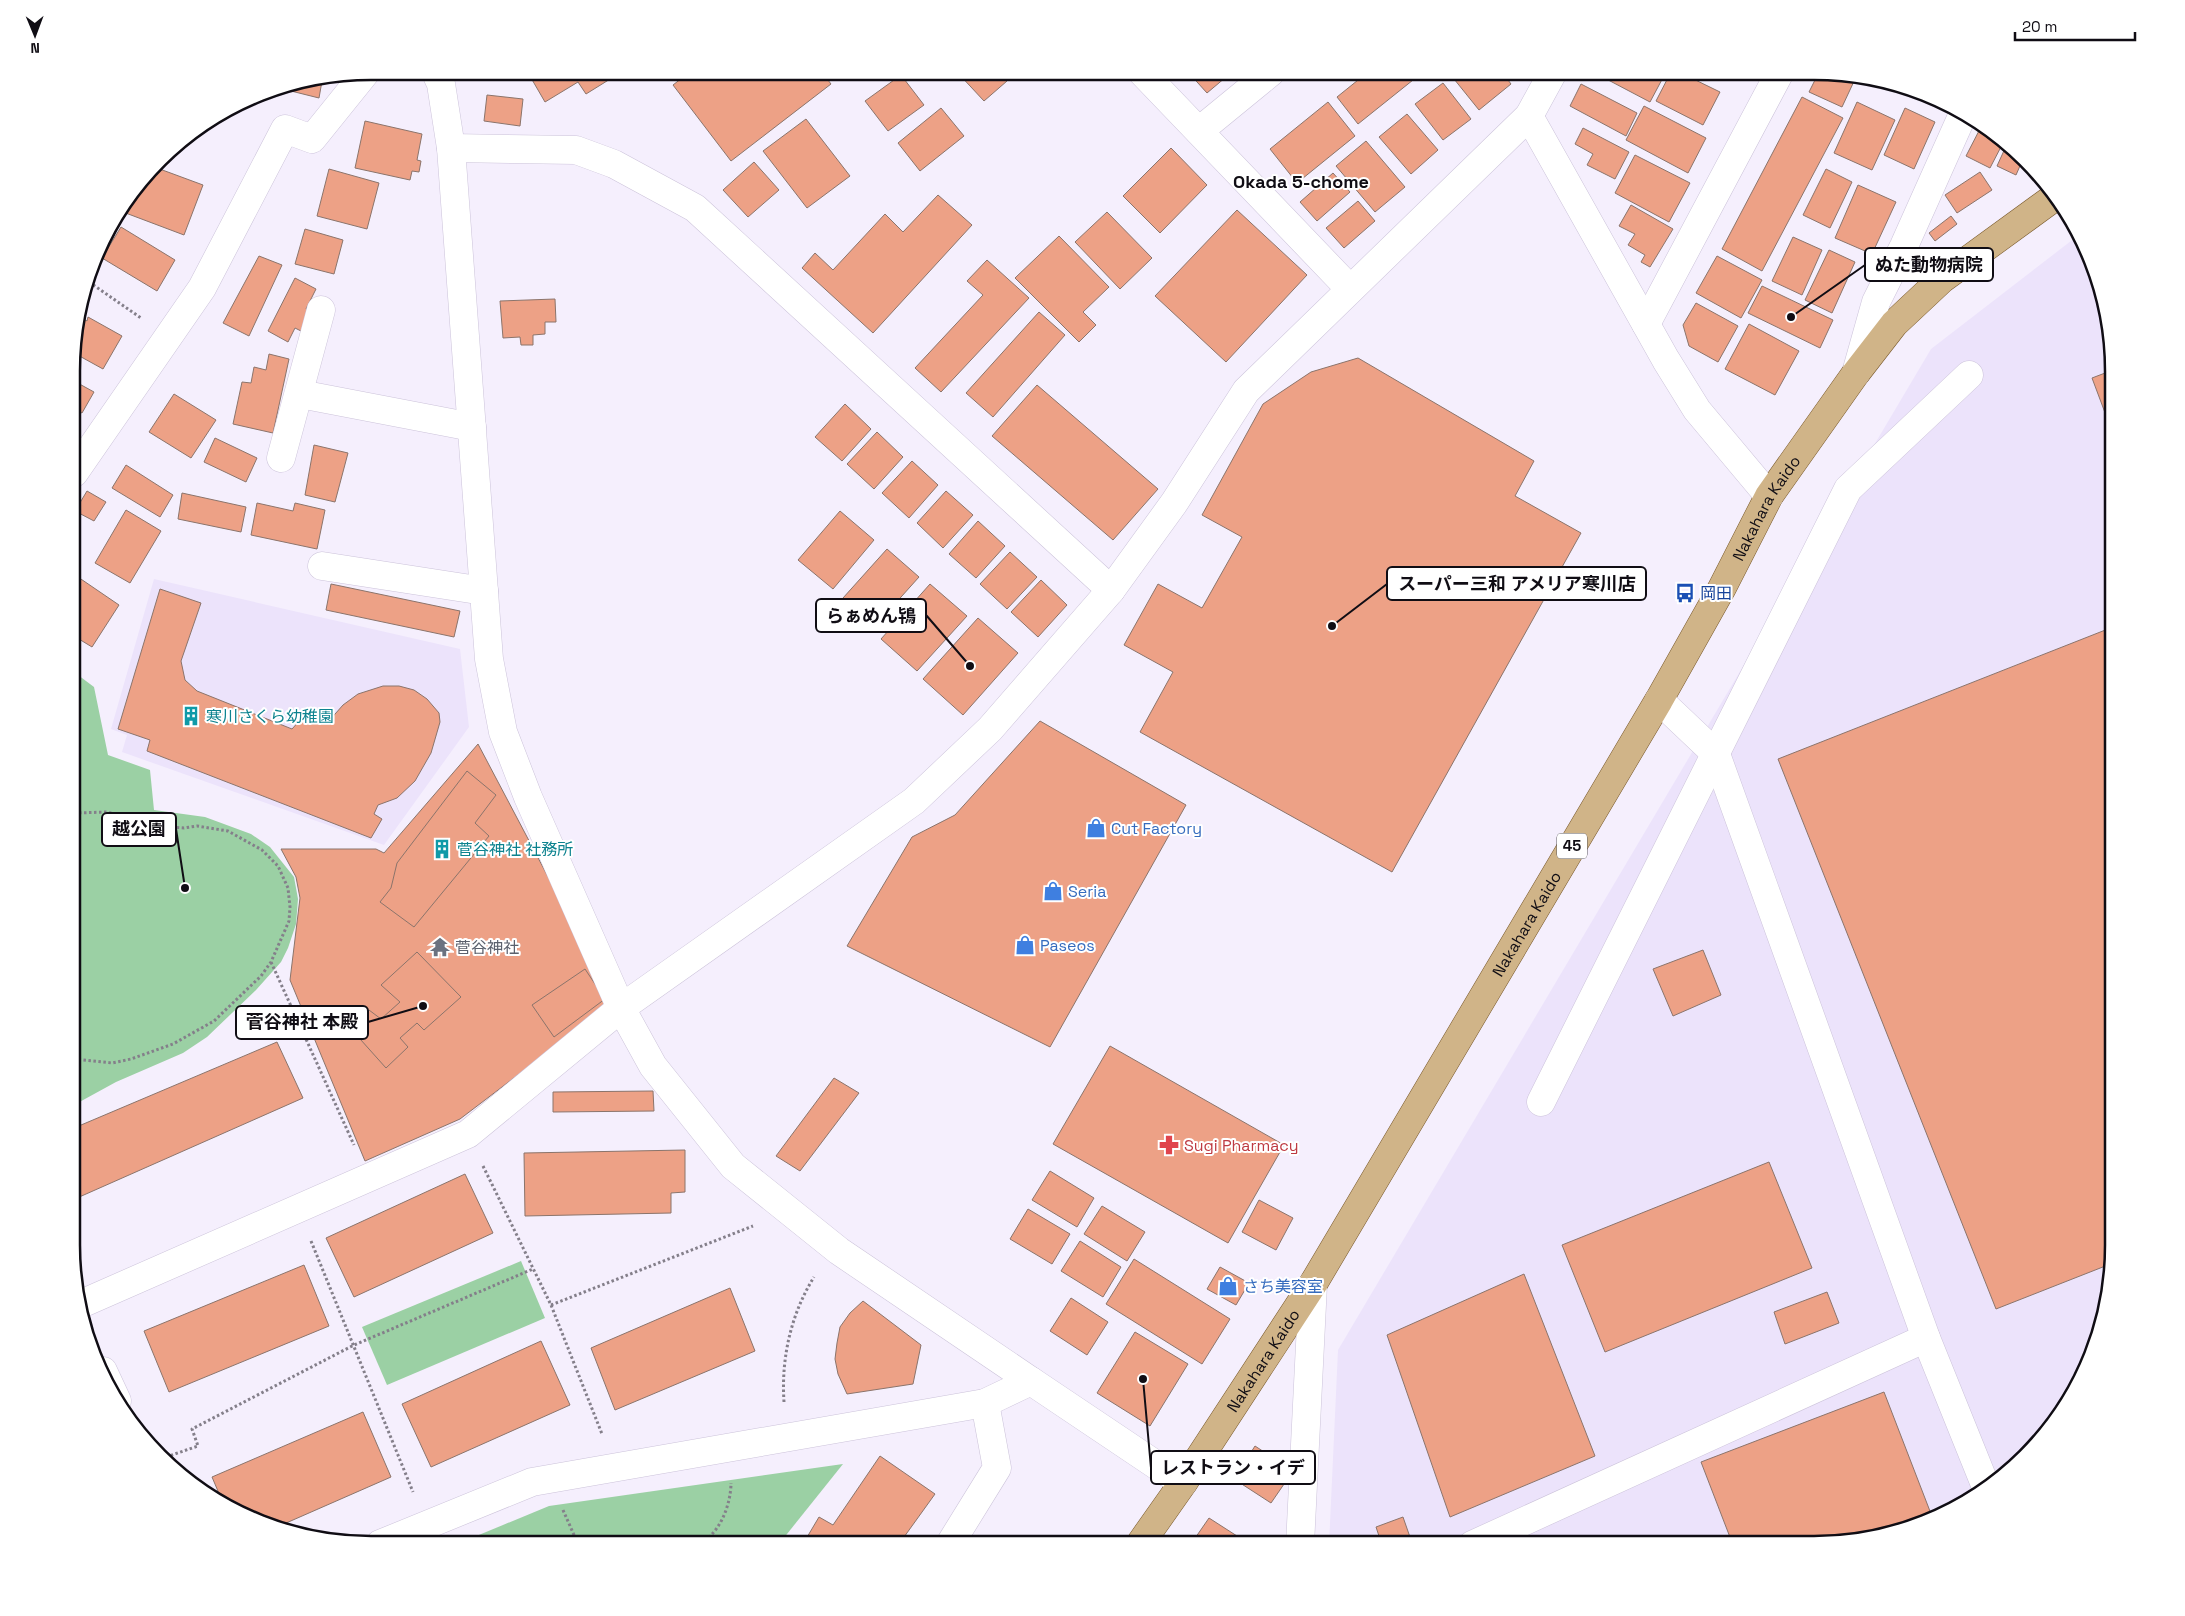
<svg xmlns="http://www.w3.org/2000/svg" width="2185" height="1616" font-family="'Space Grotesk','Noto Sans JP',sans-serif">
	<rect width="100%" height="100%" fill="#f5effd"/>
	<g fill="#ece3fb">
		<path d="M 2080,234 L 2113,352 L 2113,1264 L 2091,1359 L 2052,1428 L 2011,1470 L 1947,1514 L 1891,1535 L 1814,1545 L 1329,1545 L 1338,1350 L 1931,349 Z"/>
		<path d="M 154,579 L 460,649 L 469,727 L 384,845 L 122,752 L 127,735 L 111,729 Z"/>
	</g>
	<g fill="#9bd0a4">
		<path d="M 74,672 L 94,687 L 108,755 L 150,770 L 154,810 L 205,817 L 251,834 L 270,847 L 294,877 L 298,899 L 296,924 L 288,948 L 281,962 L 256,990 L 207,1037 L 183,1053 L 116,1082 L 74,1105 Z"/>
		<path d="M 521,1261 L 545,1318 L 387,1385 L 362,1327 Z"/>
		<path d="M 843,1464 L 779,1544 L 457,1544 L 549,1506 Z"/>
	</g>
	<g fill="#eda186" stroke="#8b746b">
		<path d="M 527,71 L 612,71 L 615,76 L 586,94 L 578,82 L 545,102 Z"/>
		<path d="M 691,71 L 821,71 L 831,84 L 731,161 L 673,85 Z"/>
		<path d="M 957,72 L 998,72 L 1007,81 L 984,101 Z"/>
		<path d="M 1019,72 L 1032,72 L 1024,78 Z"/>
		<path d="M 1188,72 L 1232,72 L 1207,93 Z"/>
		<path d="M 1368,72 L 1423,72 L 1358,124 L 1337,97 Z"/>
		<path d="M 1453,72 L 1502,72 L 1511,84 L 1479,110 L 1450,74 Z"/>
		<path d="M 1593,72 L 1666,72 L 1650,102 Z"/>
		<path d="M 1671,72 L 1679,72 L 1720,92 L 1703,125 L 1656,101 Z"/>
		<path d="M 1710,72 L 1729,72 L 1725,80 Z"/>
		<path d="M 1819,72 L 1833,72 L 1856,77 L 1842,107 L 1809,92 Z"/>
		<path d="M 901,75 L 924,105 L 888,131 L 865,101 Z"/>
		<path d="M 322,81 L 319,98 L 283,89 Z"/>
		<path d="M 1443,83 L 1471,119 L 1443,140 L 1415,104 Z"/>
		<path d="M 1581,84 L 1637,113 L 1626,136 L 1570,106 Z"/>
		<path d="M 487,95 L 523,99 L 520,126 L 484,121 Z"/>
		<path d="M 1802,97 L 1843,118 L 1762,271 L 1722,249 Z"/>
		<path d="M 1328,102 L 1355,136 L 1297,183 L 1270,149 Z"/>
		<path d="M 1857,102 L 1895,120 L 1872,170 L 1834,153 Z"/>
		<path d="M 1644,106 L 1706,138 L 1688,173 L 1626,140 Z"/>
		<path d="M 941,108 L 964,136 L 920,171 L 898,143 Z"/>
		<path d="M 1905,108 L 1935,122 L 1914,169 L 1884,155 Z"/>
		<path d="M 1407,114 L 1438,150 L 1411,174 L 1379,137 Z"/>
		<path d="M 806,119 L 850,176 L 807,208 L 763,151 Z"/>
		<path d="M 365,121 L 422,134 L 417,160 L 421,161 L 419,172 L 412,171 L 410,180 L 355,168 Z"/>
		<path d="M 1982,125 L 1997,133 L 2004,141 L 1990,168 L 1966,156 Z"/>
		<path d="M 1583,128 L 1629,152 L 1615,179 L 1587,165 L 1593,154 L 1575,144 Z"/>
		<path d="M 1366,141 L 1405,187 L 1375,212 L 1336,166 Z"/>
		<path d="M 2007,144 L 2023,159 L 2016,175 L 1997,166 Z"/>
		<path d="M 1171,148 L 1207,185 L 1160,233 L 1123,196 Z"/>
		<path d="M 1635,155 L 1690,183 L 1669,222 L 1615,193 Z"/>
		<path d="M 754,162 L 779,190 L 748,217 L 723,190 Z"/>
		<path d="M 157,167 L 157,168 L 203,185 L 184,235 L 123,212 Z"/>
		<path d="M 329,169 L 379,183 L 367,229 L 317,216 Z"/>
		<path d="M 1826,169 L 1852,182 L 1830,228 L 1803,215 Z"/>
		<path d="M 1980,172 L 1992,190 L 1957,213 L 1945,195 Z"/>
		<path d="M 1333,173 L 1350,192 L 1317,221 L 1300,202 Z"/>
		<path d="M 1858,185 L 1896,202 L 1872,254 L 1835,238 Z"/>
		<path d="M 938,195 L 972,225 L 873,333 L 802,268 L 815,253 L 833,270 L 885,214 L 903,232 Z"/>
		<path d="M 1358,201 L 1375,221 L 1344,248 L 1326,228 Z"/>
		<path d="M 1631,205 L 1673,229 L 1650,267 L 1641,262 L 1645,255 L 1628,245 L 1635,234 L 1619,226 Z"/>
		<path d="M 1237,210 L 1307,275 L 1226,362 L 1155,296 Z"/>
		<path d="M 1107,212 L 1152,258 L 1120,289 L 1075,242 Z"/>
		<path d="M 1951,216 L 1957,224 L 1935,241 L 1929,233 Z"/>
		<path d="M 121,227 L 175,260 L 157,291 L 102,258 Z"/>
		<path d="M 305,229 L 343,240 L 334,274 L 295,264 Z"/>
		<path d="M 1059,236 L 1109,287 L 1083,312 L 1096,325 L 1079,342 L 1015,278 Z"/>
		<path d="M 1793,237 L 1822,250 L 1802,295 L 1772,281 Z"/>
		<path d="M 1829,250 L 1855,262 L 1832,313 L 1805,300 Z"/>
		<path d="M 259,256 L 282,265 L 249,336 L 223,323 Z"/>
		<path d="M 1717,256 L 1762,280 L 1741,318 L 1696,293 Z"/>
		<path d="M 987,260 L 1029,298 L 941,392 L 915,368 L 983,295 L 967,281 Z"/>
		<path d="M 295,278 L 316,289 L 306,309 L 311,311 L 301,331 L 295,328 L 288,342 L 268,331 Z"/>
		<path d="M 1762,286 L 1833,320 L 1820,348 L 1748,313 Z"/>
		<path d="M 555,299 L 556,322 L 545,322 L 545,334 L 533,335 L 533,345 L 521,345 L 520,337 L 503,338 L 500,301 Z"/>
		<path d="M 1696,303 L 1738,326 L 1718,362 L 1689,346 L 1683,325 Z"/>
		<path d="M 1039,312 L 1065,335 L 993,417 L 966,393 Z"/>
		<path d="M 79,316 L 87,321 L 88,317 L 122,336 L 103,369 L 74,353 L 74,332 Z"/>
		<path d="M 1749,324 L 1799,351 L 1775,395 L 1725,369 Z"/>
		<path d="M 269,354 L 289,359 L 273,433 L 233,424 L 242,382 L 251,383 L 254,367 L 266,370 Z"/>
		<path d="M 1358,358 L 1534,461 L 1515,496 L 1581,533 L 1392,872 L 1140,732 L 1173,672 L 1124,645 L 1158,584 L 1202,608 L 1242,537 L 1202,515 L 1263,404 L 1311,372 Z"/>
		<path d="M 2113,370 L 2113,434 L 2092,378 Z"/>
		<path d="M 74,381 L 94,392 L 82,413 L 74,409 Z"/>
		<path d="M 1037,385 L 1158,489 L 1113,540 L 992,436 Z"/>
		<path d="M 174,394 L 216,420 L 191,458 L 149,432 Z"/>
		<path d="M 845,404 L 871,429 L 842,461 L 815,437 Z"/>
		<path d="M 877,432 L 903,457 L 874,489 L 847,464 Z"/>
		<path d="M 215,438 L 257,458 L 246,482 L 204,462 Z"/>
		<path d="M 314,445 L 348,453 L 335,502 L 305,495 Z"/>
		<path d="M 912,461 L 938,485 L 909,518 L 882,493 Z"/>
		<path d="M 126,465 L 173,495 L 160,517 L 112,488 Z"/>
		<path d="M 87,491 L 106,502 L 94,521 L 75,511 Z"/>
		<path d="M 946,491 L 973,515 L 943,548 L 917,523 Z"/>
		<path d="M 182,493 L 246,507 L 241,532 L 178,519 Z"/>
		<path d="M 257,503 L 293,511 L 295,503 L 325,510 L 317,549 L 251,535 Z"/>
		<path d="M 126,510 L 161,531 L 130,583 L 95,563 Z"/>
		<path d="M 840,511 L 874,540 L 833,589 L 798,560 Z"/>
		<path d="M 978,521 L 1005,546 L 976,578 L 949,554 Z"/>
		<path d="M 887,549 L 919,577 L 875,626 L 843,598 Z"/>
		<path d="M 1010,552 L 1037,577 L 1007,609 L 980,584 Z"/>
		<path d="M 75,575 L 119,605 L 92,647 L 74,636 Z"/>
		<path d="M 1041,580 L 1067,605 L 1038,637 L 1011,612 Z"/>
		<path d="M 331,584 L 460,611 L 454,637 L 326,610 Z"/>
		<path d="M 930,584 L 967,616 L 917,671 L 881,639 Z"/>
		<path d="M 160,589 L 201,603 L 181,661 L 185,680 L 197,691 L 292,729 L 302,718 L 328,722 L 343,705 L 358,694 L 383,686 L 399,686 L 414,690 L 427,699 L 439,713 L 440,722 L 431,753 L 415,781 L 397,798 L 378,805 L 374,814 L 382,819 L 371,838 L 147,751 L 150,740 L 118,729 Z"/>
		<path d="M 978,618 L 1018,653 L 963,715 L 923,679 Z"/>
		<path d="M 2113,627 L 2113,1263 L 1996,1309 L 1778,759 Z"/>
		<path d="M 1040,721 L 1186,805 L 1050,1047 L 847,946 L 912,837 L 955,815 Z"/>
		<path d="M 478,744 L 612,998 L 552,1049 L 460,1119 L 365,1161 L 290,980 L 300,898 L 296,877 L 281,849 L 376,849 L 384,853 Z"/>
		<path d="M 467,771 L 496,795 L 475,823 L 489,836 L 414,927 L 380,902 L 391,888 L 397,863 Z"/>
		<path d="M 1703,950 L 1721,995 L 1673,1016 L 1653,969 Z"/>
		<path d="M 417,952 L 461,997 L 424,1030 L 417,1023 L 400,1038 L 408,1047 L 386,1068 L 352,1030 L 369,1010 L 381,1019 L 400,1002 L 381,985 Z"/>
		<path d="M 585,969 L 605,999 L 554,1037 L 532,1005 Z"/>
		<path d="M 277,1042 L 303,1098 L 77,1198 L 74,1190 L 74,1128 Z"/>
		<path d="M 1110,1046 L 1284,1145 L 1228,1243 L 1053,1144 Z"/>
		<path d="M 834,1078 L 859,1093 L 800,1171 L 776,1156 Z"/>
		<path d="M 653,1091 L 654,1111 L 553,1112 L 553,1092 Z"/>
		<path d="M 685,1150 L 685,1192 L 671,1193 L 671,1213 L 525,1216 L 524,1153 Z"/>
		<path d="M 1769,1162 L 1812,1268 L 1605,1352 L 1562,1245 Z"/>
		<path d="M 1050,1171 L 1094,1198 L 1077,1227 L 1032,1200 Z"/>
		<path d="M 465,1174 L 493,1233 L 354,1297 L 326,1238 Z"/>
		<path d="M 1259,1200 L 1293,1218 L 1276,1250 L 1242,1232 Z"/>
		<path d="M 1102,1206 L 1145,1232 L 1127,1261 L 1084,1234 Z"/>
		<path d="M 1028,1209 L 1070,1234 L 1052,1264 L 1010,1239 Z"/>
		<path d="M 1080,1241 L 1121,1267 L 1103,1297 L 1061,1271 Z"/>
		<path d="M 1134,1259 L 1230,1319 L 1202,1364 L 1106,1304 Z"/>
		<path d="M 304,1265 L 329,1326 L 169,1392 L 144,1331 Z"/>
		<path d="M 1220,1267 L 1249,1283 L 1236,1305 L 1207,1289 Z"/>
		<path d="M 1524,1274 L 1595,1456 L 1450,1517 L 1387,1335 Z"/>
		<path d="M 730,1288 L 755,1351 L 615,1410 L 591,1348 Z"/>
		<path d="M 1827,1292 L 1839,1323 L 1785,1344 L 1774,1312 Z"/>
		<path d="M 1071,1298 L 1108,1322 L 1087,1355 L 1050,1331 Z"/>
		<path d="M 863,1301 L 921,1345 L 913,1384 L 847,1394 L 838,1374 L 835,1359 L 837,1343 L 840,1327 L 850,1313 Z"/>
		<path d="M 1135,1332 L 1188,1364 L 1150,1426 L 1097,1393 Z"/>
		<path d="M 541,1341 L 570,1405 L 431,1467 L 402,1404 Z"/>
		<path d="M 1884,1392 L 1933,1519 L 1891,1535 L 1814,1545 L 1733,1545 L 1701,1462 Z"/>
		<path d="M 363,1412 L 391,1477 L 277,1527 L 257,1522 L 223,1503 L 212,1477 Z"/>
		<path d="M 1255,1446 L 1293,1471 L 1271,1503 L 1234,1479 Z"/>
		<path d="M 880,1456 L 935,1494 L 899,1544 L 803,1544 L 819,1517 L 833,1525 Z"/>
		<path d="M 1403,1517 L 1411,1540 L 1397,1545 L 1382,1545 L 1376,1527 Z"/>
		<path d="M 1209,1518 L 1237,1536 L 1232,1544 L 1191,1544 Z"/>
	</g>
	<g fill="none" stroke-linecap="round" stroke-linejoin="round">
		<defs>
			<g id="minor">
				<path d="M 435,71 L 441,84 L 451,148 L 489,659 L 503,732 L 528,797 L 621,1008 L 653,1066 L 733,1166 L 839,1251 L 1031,1381"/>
				<path d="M 1142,72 L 1350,289"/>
				<path d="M 1529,116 L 1666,360 L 1697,410 L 1769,496"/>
				<path d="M 1199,131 L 1271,72"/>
				<path d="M 451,148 L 576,150 L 614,164 L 695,208 L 1111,590"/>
				<path d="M 1646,324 L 1780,72"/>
				<path d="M 1856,373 L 1876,302 L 1904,246 L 1963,114"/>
				<path d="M 300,394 L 472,427"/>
				<path d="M 281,458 L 321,310"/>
				<path d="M 74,473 L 202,288 L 285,129 L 312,139 L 366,72"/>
				<path d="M 322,566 L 484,591"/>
				<path d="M 1659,700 L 1716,754 L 1926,1338 L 1986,1487"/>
				<path d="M 1541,1102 L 1848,489 L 1969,375"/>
				<path d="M 81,1304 L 468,1134 L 621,1008 L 914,801 L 990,729 L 1111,590 L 1174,503 L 1246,391 L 1529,116 L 1553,72"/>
				<path d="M 103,1371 L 117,1401"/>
				<path d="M 380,1544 L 532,1482 L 985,1403 L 1031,1381 L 1183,1483"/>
				<path d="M 950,1544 L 997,1468 L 985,1403"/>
				<path d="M 1300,1545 L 1313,1284"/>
				<path d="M 1472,1545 L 1926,1338"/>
			</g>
			<g id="major">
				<path id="s1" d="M 1140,1544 L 1183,1483 L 1313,1284 L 1659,700 L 1722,588 L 1769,496 L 1856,373 L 1894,324 L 1942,279 L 2056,196"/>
			</g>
		</defs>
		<use href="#minor" stroke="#ccc3da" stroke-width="29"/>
		<use href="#major" stroke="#78592b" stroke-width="29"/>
		<g stroke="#847f8a" stroke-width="3" stroke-dasharray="2.5 2.5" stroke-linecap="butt">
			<path d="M 89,282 L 141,318"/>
			<path d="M 74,813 L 108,812 L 146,825 L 184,828 L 197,826 L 228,831 L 262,850 L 278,866 L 288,888 L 290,907 L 289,921 L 271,962 L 261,976 L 214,1021 L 173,1044 L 131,1059 L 112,1063 L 74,1059"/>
			<path d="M 271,962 L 354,1145"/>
			<path d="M 483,1166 L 551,1305 L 602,1434"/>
			<path d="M 311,1241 L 413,1492"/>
			<path d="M 551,1305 L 753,1226"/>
			<path d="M 784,1402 C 781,1358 791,1314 814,1277"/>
			<path d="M 166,1457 L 198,1446 L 192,1429 L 354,1345 L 533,1269"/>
			<path d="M 563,1510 L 578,1544"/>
			<path d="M 695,1544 C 719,1539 731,1504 731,1483"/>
		</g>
		<use href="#minor" stroke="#fff" stroke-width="28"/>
		<use href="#major" stroke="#d0b488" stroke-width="28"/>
	</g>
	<defs>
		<symbol id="bus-bare" viewBox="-9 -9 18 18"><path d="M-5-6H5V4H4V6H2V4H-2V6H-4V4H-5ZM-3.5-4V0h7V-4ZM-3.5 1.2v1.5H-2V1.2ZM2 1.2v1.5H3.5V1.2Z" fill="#1a4fb4" stroke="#fff" stroke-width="2.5" paint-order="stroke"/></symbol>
		<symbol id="building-bare" viewBox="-9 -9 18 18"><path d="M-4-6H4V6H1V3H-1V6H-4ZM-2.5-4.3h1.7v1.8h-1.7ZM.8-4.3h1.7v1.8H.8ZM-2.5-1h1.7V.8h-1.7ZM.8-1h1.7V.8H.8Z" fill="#0f9aa8" stroke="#fff" stroke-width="2.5" paint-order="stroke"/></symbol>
		<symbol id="shop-bare" viewBox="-9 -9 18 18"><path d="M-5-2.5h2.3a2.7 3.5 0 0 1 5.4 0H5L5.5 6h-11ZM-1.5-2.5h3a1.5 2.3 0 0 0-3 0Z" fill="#3f7fe0" stroke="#fff" stroke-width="2.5" paint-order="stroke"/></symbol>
		<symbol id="temple-bare" viewBox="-9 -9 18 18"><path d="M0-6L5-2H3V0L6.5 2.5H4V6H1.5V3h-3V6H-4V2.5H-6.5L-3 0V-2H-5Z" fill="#6b7280" stroke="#fff" stroke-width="2.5" paint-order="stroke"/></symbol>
		<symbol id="pharmacy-bare" viewBox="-9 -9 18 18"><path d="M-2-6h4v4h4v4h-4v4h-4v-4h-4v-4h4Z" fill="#e0444e" stroke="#fff" stroke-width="2.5" paint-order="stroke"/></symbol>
	</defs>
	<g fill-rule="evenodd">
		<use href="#bus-bare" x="1671" y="579" width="28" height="28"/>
		<use href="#building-bare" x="177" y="702" width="28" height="28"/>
		<use href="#shop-bare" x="1082" y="814" width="28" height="28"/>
		<use href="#building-bare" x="428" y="835" width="28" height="28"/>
		<use href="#shop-bare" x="1039" y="877" width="28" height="28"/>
		<use href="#shop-bare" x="1011" y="931" width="28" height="28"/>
		<use href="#temple-bare" x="426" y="933" width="28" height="28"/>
		<use href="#pharmacy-bare" x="1155" y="1131" width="28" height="28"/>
		<use href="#shop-bare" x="1214" y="1272" width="28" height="28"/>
	</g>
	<g text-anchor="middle" stroke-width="4" stroke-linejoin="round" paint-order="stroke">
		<rect fill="#fff" stroke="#58565a" stroke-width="1" x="1557" y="833.5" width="30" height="25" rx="4"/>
		<g font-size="15" font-weight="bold" fill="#100d14">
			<text x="1572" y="851">45</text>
		</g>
		<g font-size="16" fill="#100d14" stroke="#fff">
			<text dy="6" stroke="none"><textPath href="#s1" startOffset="1211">Nakahara Kaido</textPath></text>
			<text dy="6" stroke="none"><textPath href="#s1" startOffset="731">Nakahara Kaido</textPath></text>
			<text dy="6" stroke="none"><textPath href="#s1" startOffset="221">Nakahara Kaido</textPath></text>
		</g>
		<g font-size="16" fill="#164399" stroke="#fff" text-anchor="start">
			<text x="1700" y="599">岡田</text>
		</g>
		<g font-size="16" fill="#0d838f" stroke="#fff" text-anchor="start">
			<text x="206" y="722">寒川さくら幼稚園</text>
			<text x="457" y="855">菅谷神社 社務所</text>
		</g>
		<g font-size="16" fill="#366cbe" stroke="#fff" text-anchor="start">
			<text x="1111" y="834">Cut Factory</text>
			<text x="1068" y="897">Seria</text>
			<text x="1040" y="951">Paseos</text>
			<text x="1243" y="1292">さち美容室</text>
		</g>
		<g font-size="16" fill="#5b616d" stroke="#fff" text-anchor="start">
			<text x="455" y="953">菅谷神社</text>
		</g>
		<g font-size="16" fill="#be3a42" stroke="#fff" text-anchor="start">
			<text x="1184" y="1151">Sugi Pharmacy</text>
		</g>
		<g font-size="18" font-weight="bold" fill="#100d14" stroke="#fff">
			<text x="1301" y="188">Okada 5-chome</text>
		</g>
	</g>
	<path d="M0 0H2185V1616H0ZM371 80H1814A291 291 0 0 1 2105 371V1245A291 291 0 0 1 1814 1536H371A291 291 0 0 1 80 1245V371A291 291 0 0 1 371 80Z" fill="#fff" fill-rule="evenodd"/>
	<path fill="none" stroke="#100d14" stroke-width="2.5" d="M371 80H1814A291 291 0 0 1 2105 371V1245A291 291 0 0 1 1814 1536H371A291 291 0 0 1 80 1245V371A291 291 0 0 1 371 80Z"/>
	<path fill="none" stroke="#100d14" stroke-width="2" d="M1791 317L1865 265M1332 626L1387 584M970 666L926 615M185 888L176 829M423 1006L368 1022M1143 1379L1151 1468"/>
	<g fill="#100d14" stroke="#fff" stroke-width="2">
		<circle cx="1791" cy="317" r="5"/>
		<circle cx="1332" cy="626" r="5"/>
		<circle cx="970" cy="666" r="5"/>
		<circle cx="185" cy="888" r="5"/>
		<circle cx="423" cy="1006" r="5"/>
		<circle cx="1143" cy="1379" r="5"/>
	</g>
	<g fill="#fff" stroke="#100d14" stroke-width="2">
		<rect x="1865" y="248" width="128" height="33" rx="5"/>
		<rect x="1387" y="567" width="259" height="33" rx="5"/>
		<rect x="816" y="599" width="110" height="33" rx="5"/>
		<rect x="102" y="813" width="74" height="33" rx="5"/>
		<rect x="236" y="1006" width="132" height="33" rx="5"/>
		<rect x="1151" y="1451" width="164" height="33" rx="5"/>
	</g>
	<g font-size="18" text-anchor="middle" font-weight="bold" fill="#100d14">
		<text x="1929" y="271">ぬた動物病院</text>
		<text x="1517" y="590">スーパー三和 アメリア寒川店</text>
		<text x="871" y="622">らぁめん鴇</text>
		<text x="139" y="835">越公園</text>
		<text x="302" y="1028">菅谷神社 本殿</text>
		<text x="1233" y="1474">レストラン・イデ</text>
	</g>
	<g transform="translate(35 35) rotate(179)" stroke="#ffffff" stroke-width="4" paint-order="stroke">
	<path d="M0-4L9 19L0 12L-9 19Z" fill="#100d14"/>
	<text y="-8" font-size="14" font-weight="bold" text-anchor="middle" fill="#100d14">N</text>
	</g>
	<path d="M2015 32v8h120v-8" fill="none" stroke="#100d14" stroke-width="2.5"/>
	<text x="2022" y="32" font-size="15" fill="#100d14" stroke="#ffffff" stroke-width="4" paint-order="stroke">20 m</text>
</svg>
